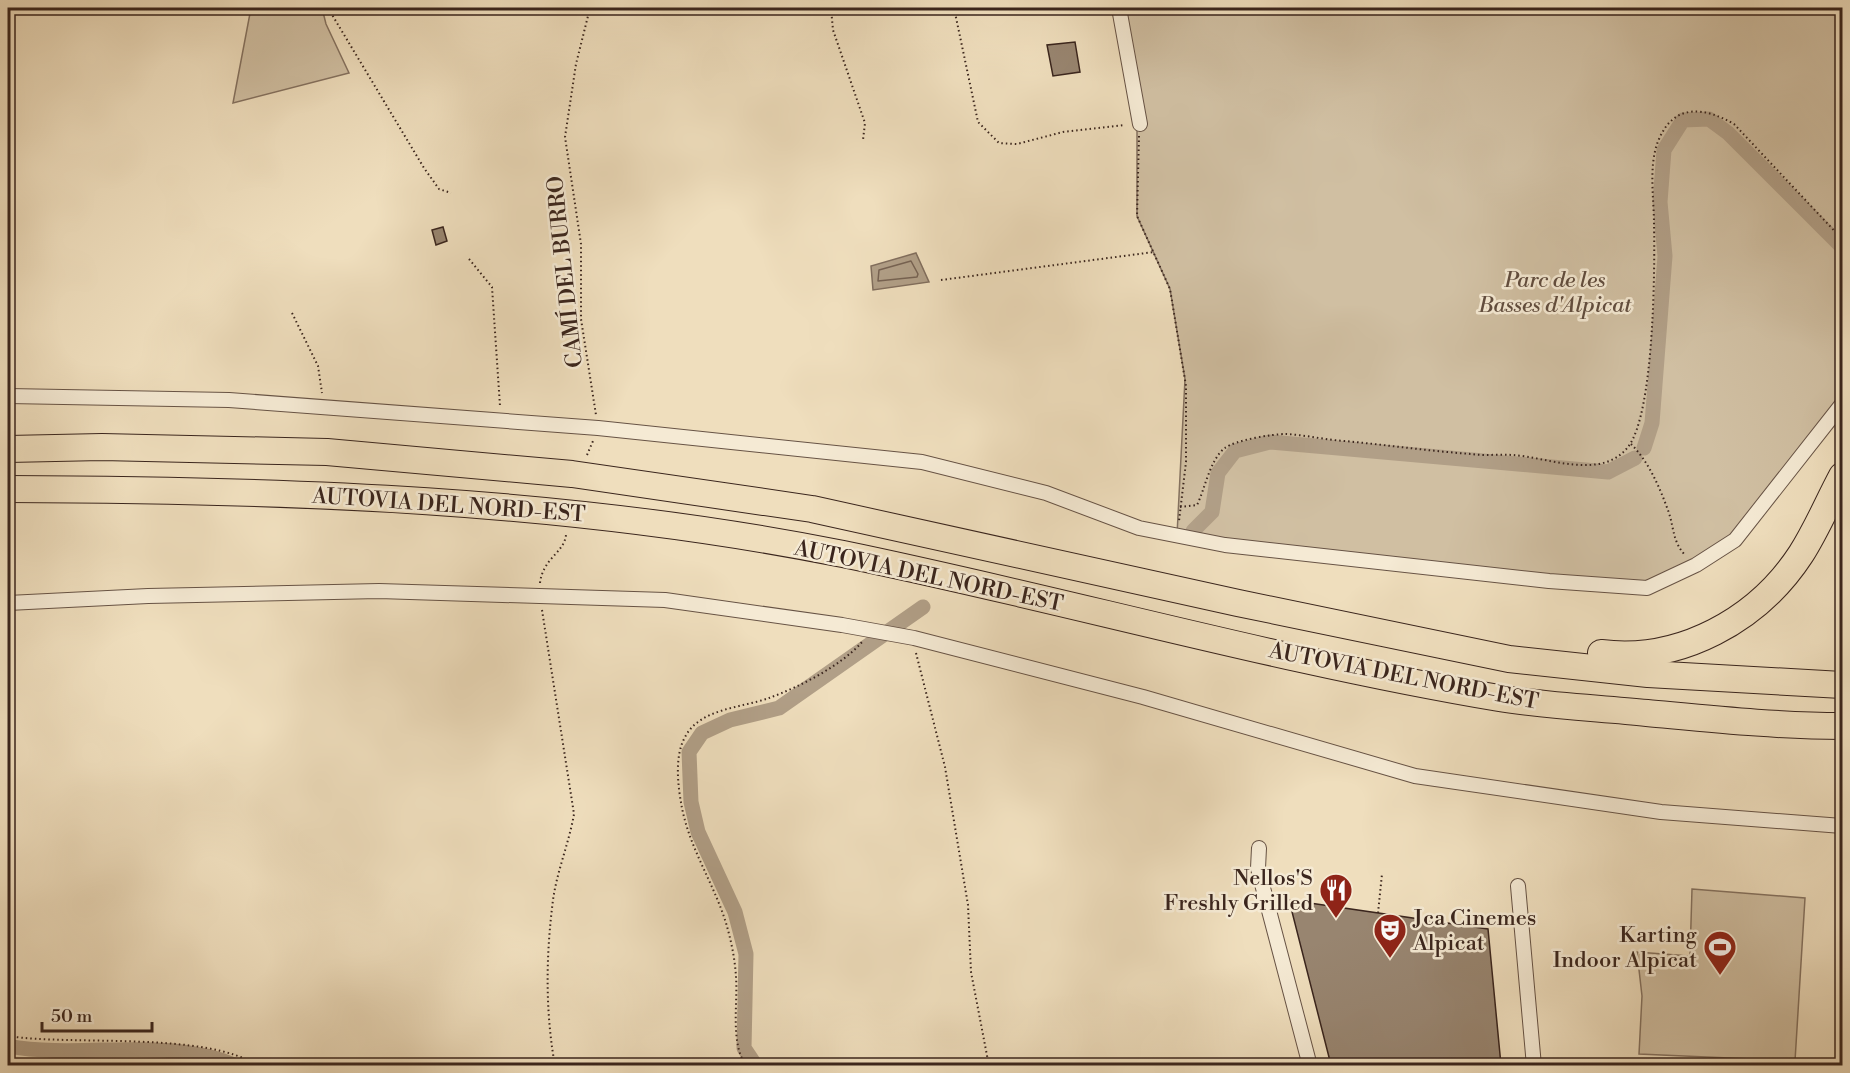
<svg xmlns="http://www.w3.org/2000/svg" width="1850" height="1073" font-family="'Libre Bodoni',serif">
	<rect width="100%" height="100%" fill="#efdebd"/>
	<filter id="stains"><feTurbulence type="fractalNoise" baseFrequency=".00333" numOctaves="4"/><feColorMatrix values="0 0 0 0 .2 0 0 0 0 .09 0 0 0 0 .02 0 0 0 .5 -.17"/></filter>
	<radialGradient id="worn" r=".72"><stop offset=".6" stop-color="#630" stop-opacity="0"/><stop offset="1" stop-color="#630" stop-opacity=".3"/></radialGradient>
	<g fill="#d0bfa2" stroke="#857260" stroke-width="1.5">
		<path d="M 251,8 L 322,8 L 326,24 L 349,73 L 233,103 Z"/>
		<path d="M 1121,8 L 1842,8 L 1842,405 L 1735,540 L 1647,588 L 1177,535 L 1185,379 L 1170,289 L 1137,216 L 1137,112 Z"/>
		<path d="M 1692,889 L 1805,898 L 1795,1061 L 1639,1054 L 1642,996 L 1637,952 L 1690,956 Z"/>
	</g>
	<path fill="#b19f87" stroke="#816e5d" stroke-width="1.5" d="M 916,253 L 929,282 L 873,290 L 871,266 Z"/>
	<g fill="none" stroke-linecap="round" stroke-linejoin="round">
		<path stroke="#766252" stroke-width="1.5" d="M 911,261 L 918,274 L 917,277 L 878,281 L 879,270 Z"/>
		<g stroke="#b19f87" stroke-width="15">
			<path d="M 1644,448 L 1652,423 L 1665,256 L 1660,202 L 1664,150 L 1683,120 L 1709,119 L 1728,133 L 1842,247"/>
			<path d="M 1193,531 L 1212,512 L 1218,473 L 1235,451 L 1270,442 L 1608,472 L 1635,458"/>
			<path d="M 8,1046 C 82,1060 166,1035 237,1066"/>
			<path d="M 756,1066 L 744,1048 L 746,954 L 735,912 L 698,832 L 691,802 L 689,752 L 702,733 L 730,720 L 779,708 L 923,607"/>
		</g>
	</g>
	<g fill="#988570" stroke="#3a251d" stroke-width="1.5">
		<path d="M 1075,42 L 1080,72 L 1053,76 L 1047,45 Z"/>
		<path d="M 443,227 L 447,241 L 436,245 L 432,230 Z"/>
		<path d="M 1289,900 L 1488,929 L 1501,1065 L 1331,1065 Z"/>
	</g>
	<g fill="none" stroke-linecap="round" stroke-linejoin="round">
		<defs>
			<g id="minor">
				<path d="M 1119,8 L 1140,124"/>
				<path d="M 8,396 L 229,400 L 598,428 L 922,462 L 1046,493 L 1139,528 L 1225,545 L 1549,581 L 1647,588 L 1696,565 L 1735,540 L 1842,404"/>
				<path d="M 8,603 L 148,596 L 379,591 L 665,600 L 842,625 L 914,638 L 1143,697 L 1415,776 L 1661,812 L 1842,826"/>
				<path d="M 1259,848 L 1258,868 L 1262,884 L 1310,1066"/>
				<path d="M 1518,886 L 1534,1066"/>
			</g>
			<g id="motorway">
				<path d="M 8,449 L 102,447 L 327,452 L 572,474 L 812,509 L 1238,603 L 1509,659 L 1648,674 L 1842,685"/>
				<path d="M 8,489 C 288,490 567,499 843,554 C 1062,599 1278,661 1499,698 C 1548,706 1598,708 1647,713 C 1712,719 1777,726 1842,726"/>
				<path d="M 1601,653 C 1680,663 1758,620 1801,554 C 1817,529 1828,502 1842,476"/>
			</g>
		</defs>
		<use href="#minor" stroke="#675345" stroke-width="16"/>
		<use href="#motorway" stroke="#3a251d" stroke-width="28"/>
		<g stroke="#3a251d" stroke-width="2" stroke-dasharray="1.5 3" stroke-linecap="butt">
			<path d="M 328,8 L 424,168 L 439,189 L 451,193"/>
			<path d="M 590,8 L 576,64 L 565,137 L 581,244 L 581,319 L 596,415"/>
			<path d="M 831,8 L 833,30 L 865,123 L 863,140"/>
			<path d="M 954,8 L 978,122 L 999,143 L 1017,144 L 1063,132 L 1125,125"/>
			<path d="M 1139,136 L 1137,216 L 1170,289 L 1186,386 L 1186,462 L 1179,521"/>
			<path d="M 469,259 L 492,287 L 500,406"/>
			<path d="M 941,280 L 1154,252"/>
			<path d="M 292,313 L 318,366 L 322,393"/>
			<path d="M 1631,444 C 1649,462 1660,488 1669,513 C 1674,529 1673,542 1685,555"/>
			<path d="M 587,455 L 593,441"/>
			<path d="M 1180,507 L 1197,505 C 1205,489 1210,459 1225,448 C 1235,440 1273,434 1286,434 C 1306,435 1326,440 1345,441 C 1387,445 1429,451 1471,454 C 1485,456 1499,454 1512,455 C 1548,457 1601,481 1628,447 C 1654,414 1655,270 1654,224 C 1654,198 1648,164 1659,139 C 1675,102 1706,108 1734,124 L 1842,239"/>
			<path d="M 540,583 C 543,558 564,553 566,535"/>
			<path d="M 542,610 L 574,814 C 569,843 557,871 553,900 C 546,955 545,1010 555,1066"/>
			<path d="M 916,653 L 945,767 L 968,905 L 971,972 L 989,1066"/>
			<path d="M 1378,913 L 1382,874"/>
			<path d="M 8,1036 C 73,1046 207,1031 258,1066"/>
			<path d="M 746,1066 C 730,1042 738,1004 736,977 C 735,959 731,940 726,923 C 714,884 690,849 682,808 C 678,787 674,757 685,737 C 700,708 742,708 769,698 C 799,687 841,666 862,642"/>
		</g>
		<use href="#minor" stroke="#f5ead4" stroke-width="14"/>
		<use href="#motorway" stroke="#efdebd" stroke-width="26"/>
	</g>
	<defs>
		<symbol id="restaurant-pin" viewBox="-11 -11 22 30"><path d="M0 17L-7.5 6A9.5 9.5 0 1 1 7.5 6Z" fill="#8f2418" stroke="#f5ead4"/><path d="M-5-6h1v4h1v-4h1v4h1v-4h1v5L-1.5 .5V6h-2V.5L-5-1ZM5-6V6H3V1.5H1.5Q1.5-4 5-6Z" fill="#fff"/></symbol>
		<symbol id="theatre-pin" viewBox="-11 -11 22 30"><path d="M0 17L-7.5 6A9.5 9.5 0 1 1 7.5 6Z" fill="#8f2418" stroke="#f5ead4"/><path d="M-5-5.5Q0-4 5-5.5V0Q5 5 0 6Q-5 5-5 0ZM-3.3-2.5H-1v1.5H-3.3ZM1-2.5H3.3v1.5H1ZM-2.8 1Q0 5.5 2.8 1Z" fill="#fff"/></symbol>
		<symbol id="stadium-pin" viewBox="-11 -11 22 30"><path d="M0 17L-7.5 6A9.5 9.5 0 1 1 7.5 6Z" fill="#8f2418" stroke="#f5ead4"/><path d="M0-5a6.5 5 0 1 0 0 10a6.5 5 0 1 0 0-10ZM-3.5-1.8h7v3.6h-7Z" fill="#fff"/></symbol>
	</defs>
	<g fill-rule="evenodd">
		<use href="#restaurant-pin" x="1317" y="871" width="38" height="52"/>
		<use href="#theatre-pin" x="1371" y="911" width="38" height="52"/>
		<use href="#stadium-pin" x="1701" y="928" width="38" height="52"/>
	</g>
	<g text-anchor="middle" stroke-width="5" stroke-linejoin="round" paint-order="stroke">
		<g font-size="22" fill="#3a251d" stroke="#f5ead4">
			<text transform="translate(564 272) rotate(-96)" y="8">CAMÍ DEL BURRO</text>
			<text transform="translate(449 504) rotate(4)" y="8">AUTOVIA DEL NORD-EST</text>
			<text transform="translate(929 575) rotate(12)" y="8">AUTOVIA DEL NORD-EST</text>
			<text transform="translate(1404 675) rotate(11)" y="8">AUTOVIA DEL NORD-EST</text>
		</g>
		<g font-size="22" font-style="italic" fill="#604c3e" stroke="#f5ead4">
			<text x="1555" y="287">Parc de les<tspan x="1555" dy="25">Basses d'Alpicat</tspan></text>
		</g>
		<g font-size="22" fill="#3a251d" stroke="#f5ead4" text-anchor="end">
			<text x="1313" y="885">Nellos'S<tspan x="1313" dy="25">Freshly Grilled</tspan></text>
			<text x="1413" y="925" text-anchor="start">Jca Cinemes<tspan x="1413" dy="25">Alpicat</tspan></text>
			<text x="1697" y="942">Karting<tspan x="1697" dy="25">Indoor Alpicat</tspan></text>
		</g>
	</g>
	<rect width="1850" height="1073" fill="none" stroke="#efdebd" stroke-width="30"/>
	<rect x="9" y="9" width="1832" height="1055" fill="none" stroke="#3a251d" stroke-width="3"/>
	<rect x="15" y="15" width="1820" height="1043" fill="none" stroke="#3a251d" stroke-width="1.5"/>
	<path d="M42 1022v9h110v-9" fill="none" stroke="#3a251d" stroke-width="3"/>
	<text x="51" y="1022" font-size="18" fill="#3a251d" stroke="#f5ead4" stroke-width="4.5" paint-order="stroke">50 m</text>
	<rect width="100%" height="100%" filter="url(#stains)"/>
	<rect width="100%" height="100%" fill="url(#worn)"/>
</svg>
